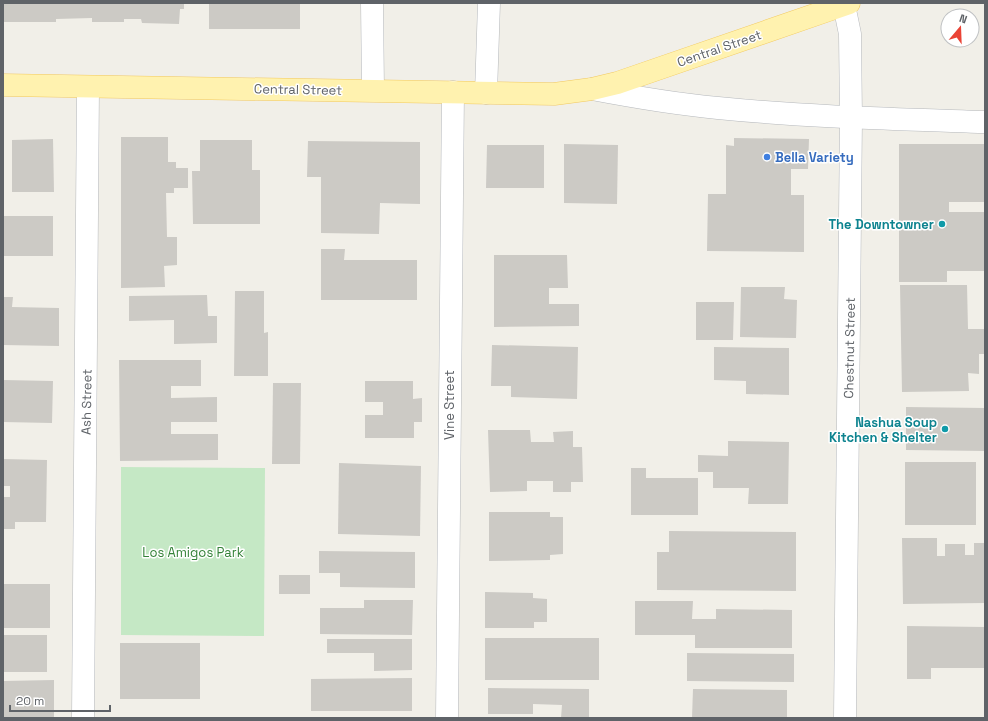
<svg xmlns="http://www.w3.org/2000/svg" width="988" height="721" font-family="'Space Grotesk',sans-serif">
	<rect width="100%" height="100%" fill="#f1efe8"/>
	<path fill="#c5e8c5" d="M 121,467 L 265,468 L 264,636 L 121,635 Z"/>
	<g fill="#cccac5">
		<path d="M 3,3 L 184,3 L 184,9 L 180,9 L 179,24 L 142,23 L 141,19 L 124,19 L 124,22 L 92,22 L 92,18 L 56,19 L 56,22 L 3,22 Z"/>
		<rect x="209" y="3" width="91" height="26"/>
		<path d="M 121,137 L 168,137 L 168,162 L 176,162 L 176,168 L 188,168 L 188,188 L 174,188 L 174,193 L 166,193 L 167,237 L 177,237 L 177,265 L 164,266 L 165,287 L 121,288 Z"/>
		<path d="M 734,138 L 809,139 L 808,169 L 791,169 L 791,195 L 804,195 L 804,252 L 707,251 L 708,194 L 726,194 L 726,145 L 734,146 Z"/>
		<path d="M 53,139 L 54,192 L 12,192 L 12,140 Z"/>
		<path d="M 200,140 L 252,140 L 252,170 L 260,170 L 260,224 L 193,224 L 192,171 L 200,171 Z"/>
		<path d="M 308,141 L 420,142 L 420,204 L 380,203 L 379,234 L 321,233 L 321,177 L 307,177 Z"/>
		<path d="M 564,144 L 618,145 L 617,204 L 564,203 Z"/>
		<path d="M 899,144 L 985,144 L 985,202 L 949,202 L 949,212 L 985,212 L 985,271 L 947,271 L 947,282 L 899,282 Z"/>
		<path d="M 487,145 L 544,145 L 544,188 L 486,188 Z"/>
		<rect x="3" y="216" width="50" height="40"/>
		<path d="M 321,249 L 345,249 L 344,260 L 417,260 L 417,300 L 321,300 Z"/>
		<path d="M 494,255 L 567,255 L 568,288 L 549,288 L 549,304 L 579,304 L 579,326 L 494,327 Z"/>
		<path d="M 900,285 L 967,285 L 968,329 L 985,329 L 985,354 L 979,354 L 979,374 L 968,373 L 969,391 L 902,392 Z"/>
		<path d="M 741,287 L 785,287 L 784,299 L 797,300 L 796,338 L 740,337 Z"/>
		<path d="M 235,291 L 264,291 L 264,333 L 268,332 L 268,376 L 234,376 Z"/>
		<path d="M 207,295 L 208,316 L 217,316 L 217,343 L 174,344 L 174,320 L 129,321 L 129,296 Z"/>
		<path d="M 3,297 L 13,297 L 12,307 L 59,308 L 59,346 L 3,345 Z"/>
		<path d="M 696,302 L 734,302 L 733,340 L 696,340 Z"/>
		<path d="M 492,345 L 578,347 L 577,399 L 511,397 L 511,386 L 491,386 Z"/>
		<path d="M 714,347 L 789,348 L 789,395 L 746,394 L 746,381 L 714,380 Z"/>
		<path d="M 119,360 L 201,360 L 201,386 L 171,386 L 171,398 L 217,397 L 217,422 L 171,422 L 171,434 L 218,434 L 218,460 L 120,461 Z"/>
		<path d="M 3,380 L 53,381 L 52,423 L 3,422 Z"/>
		<path d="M 365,381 L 413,381 L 413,399 L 422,398 L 422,422 L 414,422 L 414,438 L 365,438 L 365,415 L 383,415 L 383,402 L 365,402 Z"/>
		<path d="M 273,383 L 301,383 L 300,464 L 272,464 Z"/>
		<path d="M 906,407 L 985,408 L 985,451 L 906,450 Z"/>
		<path d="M 488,430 L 530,430 L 531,442 L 554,442 L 553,432 L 573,431 L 573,447 L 582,447 L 583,482 L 571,482 L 571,492 L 553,492 L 553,481 L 527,481 L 527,491 L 490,492 Z"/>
		<path d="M 728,441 L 789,442 L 788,504 L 748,504 L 749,488 L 713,488 L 713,472 L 698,472 L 698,455 L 728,456 Z"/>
		<path d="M 3,459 L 47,460 L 46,522 L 15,522 L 15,529 L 3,529 L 3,497 L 10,497 L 10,486 L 3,486 Z"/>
		<rect x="905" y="462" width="71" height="63"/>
		<path d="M 339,463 L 421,466 L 420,536 L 338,534 Z"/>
		<path d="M 631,468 L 646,468 L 646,478 L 698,478 L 698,515 L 631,515 Z"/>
		<path d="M 489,512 L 550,512 L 550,517 L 563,517 L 563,554 L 550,555 L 550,560 L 489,561 Z"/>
		<path d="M 669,531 L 796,532 L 796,591 L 657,590 L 657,552 L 669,552 Z"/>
		<path d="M 902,538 L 937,538 L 937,556 L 945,556 L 945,544 L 965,544 L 965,555 L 974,555 L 974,543 L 985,543 L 985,603 L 903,604 Z"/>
		<path d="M 319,551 L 415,552 L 415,588 L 340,587 L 340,573 L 319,573 Z"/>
		<rect x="279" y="575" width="31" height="19"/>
		<rect x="3" y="584" width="47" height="44"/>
		<path d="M 485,592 L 533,593 L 533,598 L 547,599 L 547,622 L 534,622 L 534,628 L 485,628 Z"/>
		<path d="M 364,600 L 413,600 L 412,635 L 320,634 L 320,608 L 364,608 Z"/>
		<path d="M 635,601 L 693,601 L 692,619 L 716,619 L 716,609 L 792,610 L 792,648 L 695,648 L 695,635 L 635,635 Z"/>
		<path d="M 907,626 L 985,627 L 985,668 L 931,668 L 931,679 L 907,679 Z"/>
		<rect x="3" y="635" width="44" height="37"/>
		<rect x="485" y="638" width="114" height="42"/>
		<path d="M 327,639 L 412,639 L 412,670 L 374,671 L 374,653 L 327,653 Z"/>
		<rect x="120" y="643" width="80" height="56"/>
		<path d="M 687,653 L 794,654 L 794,682 L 687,681 Z"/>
		<path d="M 412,678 L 412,711 L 311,711 L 311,679 Z"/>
		<path d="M 54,680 L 54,718 L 3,718 L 3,681 Z"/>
		<path d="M 488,688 L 589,689 L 589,718 L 561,718 L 562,705 L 533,704 L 533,714 L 488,714 Z"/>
		<path d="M 693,689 L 787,690 L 787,718 L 692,718 Z"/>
	</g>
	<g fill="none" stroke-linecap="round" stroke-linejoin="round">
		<defs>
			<g id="minor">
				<path d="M 372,3 L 373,90"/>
				<path d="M 844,5 L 850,34 L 851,118 L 845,718"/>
				<path d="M 592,89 C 634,97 676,104 718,108 C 807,117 896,119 985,122"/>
				<path d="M 486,93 L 489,3"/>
				<path d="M 83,718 L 88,87"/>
				<path d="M 447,718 L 453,92"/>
			</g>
			<path id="major" d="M 3,85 L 554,94 L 592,89 L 617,83 L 849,3"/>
		</defs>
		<use href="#minor" stroke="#b5b8bc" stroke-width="23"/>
		<use href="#major" stroke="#f2c960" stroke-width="23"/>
		<use href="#minor" stroke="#fff" stroke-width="22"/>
		<use href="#major" stroke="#fff2af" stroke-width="22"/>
	</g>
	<circle fill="#3f7fe0" stroke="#fff" stroke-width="1.5" cx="767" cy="157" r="4"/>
	<g fill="#0f9aa8" stroke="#fff" stroke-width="1.5">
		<circle cx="942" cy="224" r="4"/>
		<circle cx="945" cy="429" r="4"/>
	</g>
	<g text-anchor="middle" stroke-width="3" stroke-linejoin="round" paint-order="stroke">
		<g font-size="13" fill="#5f6368" stroke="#fff">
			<text transform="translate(719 48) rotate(-19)" y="5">Central Street</text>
			<text transform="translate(298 89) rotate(1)" y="5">Central Street</text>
			<text transform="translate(849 348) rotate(-89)" y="5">Chestnut Street</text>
			<text transform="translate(86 402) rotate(-89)" y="5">Ash Street</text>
			<text transform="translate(449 405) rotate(-90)" y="5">Vine Street</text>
		</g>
		<g font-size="13" font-weight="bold" fill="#366cbe" stroke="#fff" text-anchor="start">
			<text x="775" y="162">Bella Variety</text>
		</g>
		<g font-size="13" font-weight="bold" fill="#0d838f" stroke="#fff" text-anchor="end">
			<text x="934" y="229">The Downtowner</text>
			<text x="937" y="427">Nashua Soup<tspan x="937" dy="15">Kitchen &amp; Shelter</tspan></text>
		</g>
		<g font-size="13" fill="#348238" stroke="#fff">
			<text x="193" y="557">Los Amigos Park</text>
		</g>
	</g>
	<rect width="988" height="721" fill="none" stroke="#5f6368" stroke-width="8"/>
	<g transform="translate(960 28) rotate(19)"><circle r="19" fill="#ffffff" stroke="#bfc1c3"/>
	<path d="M0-3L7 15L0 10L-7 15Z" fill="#ea4335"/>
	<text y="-6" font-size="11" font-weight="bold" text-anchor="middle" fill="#5f6368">N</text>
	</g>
	<path d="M10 705v6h100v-6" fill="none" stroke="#5f6368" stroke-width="2"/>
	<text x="16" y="705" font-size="12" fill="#5f6368" stroke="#ffffff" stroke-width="3" paint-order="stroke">20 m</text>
</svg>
